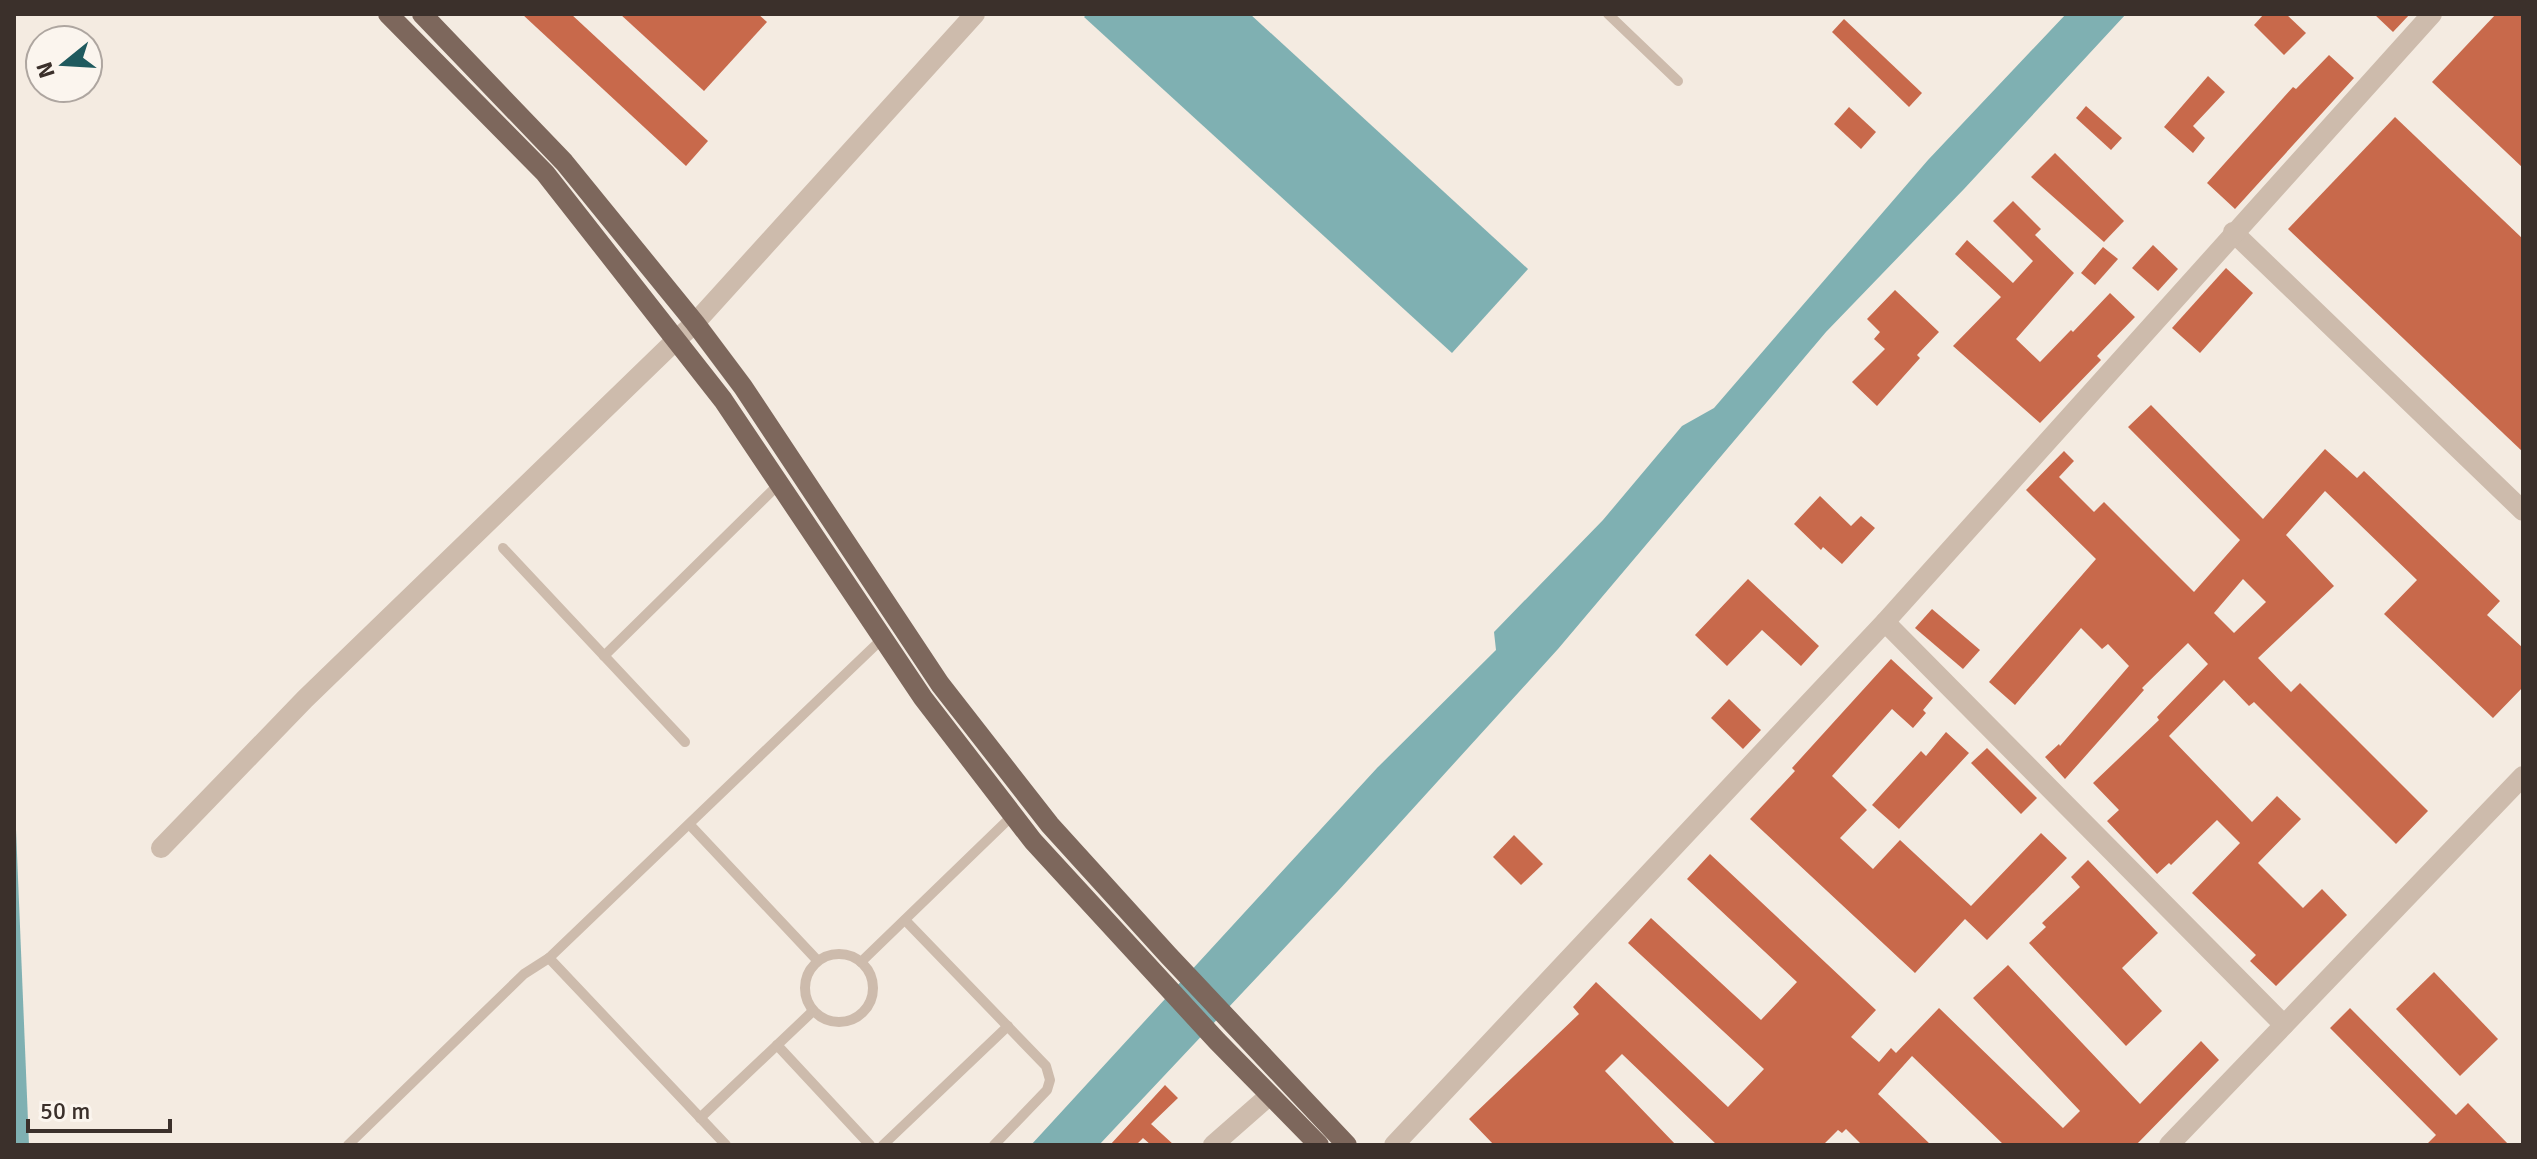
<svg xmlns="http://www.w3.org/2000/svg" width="2537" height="1159" font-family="Signika,sans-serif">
	<rect width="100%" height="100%" fill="#f4ebe1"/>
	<g fill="#7fb0b2">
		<path d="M 1087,14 L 1250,14 L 1528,269 L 1452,353 L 1084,17 Z"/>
		<path d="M 2066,14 L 2126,14 L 1964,189 L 1826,332 L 1558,649 L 1338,891 L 1099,1145 L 1031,1145 L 1377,768 L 1496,650 L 1494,632 L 1603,520 L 1682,426 L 1714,408 L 1928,160 Z"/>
		<path d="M 14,781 L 29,1145 L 14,1145 Z"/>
	</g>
	<g fill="#c8694b" fill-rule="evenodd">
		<path d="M 522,14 L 571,14 L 708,141 L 686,166 Z"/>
		<path d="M 620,14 L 758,14 L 767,22 L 704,91 Z"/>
		<path d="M 2264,14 L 2286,14 L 2306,33 L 2284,55 L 2254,25 Z"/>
		<path d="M 2374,14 L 2410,14 L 2393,32 Z"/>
		<path d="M 2496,14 L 2523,14 L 2523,168 L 2432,82 Z"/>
		<path d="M 1844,19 L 1922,93 L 1909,107 L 1832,32 Z"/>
		<path d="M 2329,55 L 2354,78 L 2235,209 L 2207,183 L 2293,87 L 2296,89 Z"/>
		<path d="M 2208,76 L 2225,92 L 2193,126 L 2205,138 L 2193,153 L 2164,127 Z"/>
		<path d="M 2086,106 L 2122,138 L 2111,150 L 2076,118 Z"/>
		<path d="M 1849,107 L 1876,132 L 1861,149 L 1834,124 Z"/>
		<path d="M 2395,117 L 2523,239 L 2523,452 L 2288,229 Z"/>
		<path d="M 2055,153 L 2124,221 L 2104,242 L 2031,177 Z"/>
		<path d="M 2013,201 L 2041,229 L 2035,235 L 2074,273 L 2016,339 L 2040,362 L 2071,330 L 2073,332 L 2110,293 L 2135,317 L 2097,356 L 2101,360 L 2040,423 L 1953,346 L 2001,297 L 1955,254 L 1967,240 L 2013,283 L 2033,261 L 1993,221 Z"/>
		<path d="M 2153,245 L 2178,269 L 2158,291 L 2132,268 Z"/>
		<path d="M 2103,247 L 2118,259 L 2095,285 L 2081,273 Z"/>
		<path d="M 2226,268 L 2253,293 L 2200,353 L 2172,328 Z"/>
		<path d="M 1895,290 L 1939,332 L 1917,355 L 1920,358 L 1877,406 L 1852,382 L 1885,349 L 1874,339 L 1880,332 L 1867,319 Z"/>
		<path d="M 2151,405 L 2263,519 L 2325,449 L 2357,478 L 2364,471 L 2500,601 L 2487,615 L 2523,648 L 2523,687 L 2493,718 L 2384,614 L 2417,580 L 2325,491 L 2286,535 L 2334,586 L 2258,658 L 2291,692 L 2300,683 L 2428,811 L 2396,844 L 2254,702 L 2249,706 L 2224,680 L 2169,736 L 2252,822 L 2277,796 L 2301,819 L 2258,863 L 2303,908 L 2322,889 L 2347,915 L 2276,986 L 2250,961 L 2256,955 L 2192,893 L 2240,843 L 2217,820 L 2171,865 L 2169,863 L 2157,874 L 2107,821 L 2119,810 L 2093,783 L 2159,720 L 2157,717 L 2208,664 L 2188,643 L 2142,688 L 2144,690 L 2065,779 L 2045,757 L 2059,744 L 2060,746 L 2129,666 L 2108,644 L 2102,649 L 2081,628 L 2015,705 L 1989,682 L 2096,559 L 2026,490 L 2064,451 L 2074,461 L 2059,477 L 2094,512 L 2104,502 L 2194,592 L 2240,540 L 2128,427 ZM 2243,579 L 2266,602 L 2234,633 L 2214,613 Z"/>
		<path d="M 1820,496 L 1851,526 L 1861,516 L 1875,528 L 1842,564 L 1823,547 L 1821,550 L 1794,524 Z"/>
		<path d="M 1748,579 L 1819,646 L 1801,666 L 1762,630 L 1727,666 L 1695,635 Z"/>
		<path d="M 1932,609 L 1980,650 L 1963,669 L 1915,628 Z"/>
		<path d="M 1891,659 L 1933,698 L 1923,710 L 1926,713 L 1913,728 L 1892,709 L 1832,776 L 1867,810 L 1840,838 L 1873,869 L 1900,840 L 1971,906 L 2041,833 L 2067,858 L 1987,940 L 1965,919 L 1915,973 L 1750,819 L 1795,771 L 1792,768 Z"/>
		<path d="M 1729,699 L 1761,730 L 1743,749 L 1711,718 Z"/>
		<path d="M 1946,732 L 1969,753 L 1899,829 L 1872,805 L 1921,751 L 1926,756 Z"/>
		<path d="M 1987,748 L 2037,798 L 2021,814 L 1971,763 Z"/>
		<path d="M 1514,835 L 1543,864 L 1521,885 L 1493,857 Z"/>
		<path d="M 1710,854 L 1876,1010 L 1851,1037 L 1879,1062 L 1891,1048 L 1896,1053 L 1939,1008 L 2063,1128 L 2080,1111 L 1973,998 L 2008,965 L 2140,1104 L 2201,1041 L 2219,1060 L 2136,1145 L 2004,1145 L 1912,1056 L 1878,1094 L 1931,1145 L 1862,1145 L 1846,1129 L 1842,1133 L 1838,1130 L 1823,1145 L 1717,1145 L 1622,1054 L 1605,1071 L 1676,1145 L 1494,1145 L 1469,1119 L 1579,1014 L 1573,1007 L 1596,982 L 1728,1107 L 1764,1069 L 1628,943 L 1651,918 L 1761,1020 L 1797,982 L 1687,879 Z"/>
		<path d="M 2088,860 L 2158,933 L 2122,968 L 2162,1011 L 2126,1046 L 2029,943 L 2046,927 L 2042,923 L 2080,887 L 2071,877 Z"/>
		<path d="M 2434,972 L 2498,1039 L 2460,1076 L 2396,1009 Z"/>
		<path d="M 2350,1008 L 2456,1115 L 2468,1103 L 2509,1145 L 2426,1145 L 2436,1135 L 2330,1028 Z"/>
		<path d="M 1165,1085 L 1178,1098 L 1151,1124 L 1174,1145 L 1151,1145 L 1143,1138 L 1136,1145 L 1110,1145 Z"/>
	</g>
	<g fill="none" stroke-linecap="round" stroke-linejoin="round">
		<g stroke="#cdbbac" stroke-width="10">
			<path d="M 1608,14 L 1678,81"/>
			<path d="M 503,548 L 685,742"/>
			<path d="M 604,656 L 779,484"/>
			<path d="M 690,825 L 817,960"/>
			<path d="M 905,920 L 1046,1066 L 1050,1080 L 1047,1090 L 994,1145"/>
			<circle cx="839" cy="988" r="34"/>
			<path d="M 549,958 L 726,1145"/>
			<path d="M 861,962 L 1013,815"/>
			<path d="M 777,1045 L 870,1145"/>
			<path d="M 700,1118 L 813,1011"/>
			<path d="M 348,1145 L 524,974 L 549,958 L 883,638"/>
			<path d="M 883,1145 L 1008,1026"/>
		</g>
		<g stroke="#cdbbac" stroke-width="20">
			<path d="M 2233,232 L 2523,511"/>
			<path d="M 1885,622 L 2284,1025"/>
			<path d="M 161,848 L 305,699 L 676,340"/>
			<path d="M 1213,1145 L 1270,1095"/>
			<path d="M 1394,1145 L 1885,622 L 2432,14"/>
			<path d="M 2169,1145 L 2523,776"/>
		</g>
		<path stroke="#cdbbac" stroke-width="20" d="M 676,340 L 695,323 L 975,14"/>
		<g stroke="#7d675c" stroke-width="20">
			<path d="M 388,14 L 545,173 L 723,400 L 923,698 L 1033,841 L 1217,1041 L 1319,1145"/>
			<path d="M 422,14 L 564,162 L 695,323 L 743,387 L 940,684 L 1050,825 L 1168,955 L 1347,1145"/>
		</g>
	</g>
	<rect width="2537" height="1159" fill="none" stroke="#3b302b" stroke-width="32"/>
	<g transform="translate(64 64) rotate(252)"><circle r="38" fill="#fbf5ee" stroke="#aea6a0" stroke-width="2"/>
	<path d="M0-6L14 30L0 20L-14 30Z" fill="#1f5a5e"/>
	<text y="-12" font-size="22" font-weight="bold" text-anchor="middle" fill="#3b302b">N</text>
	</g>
	<path d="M28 1119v12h142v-12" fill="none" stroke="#3b302b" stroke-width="4"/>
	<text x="40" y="1119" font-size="24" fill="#3b302b" stroke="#fbf5ee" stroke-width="6" paint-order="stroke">50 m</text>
</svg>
